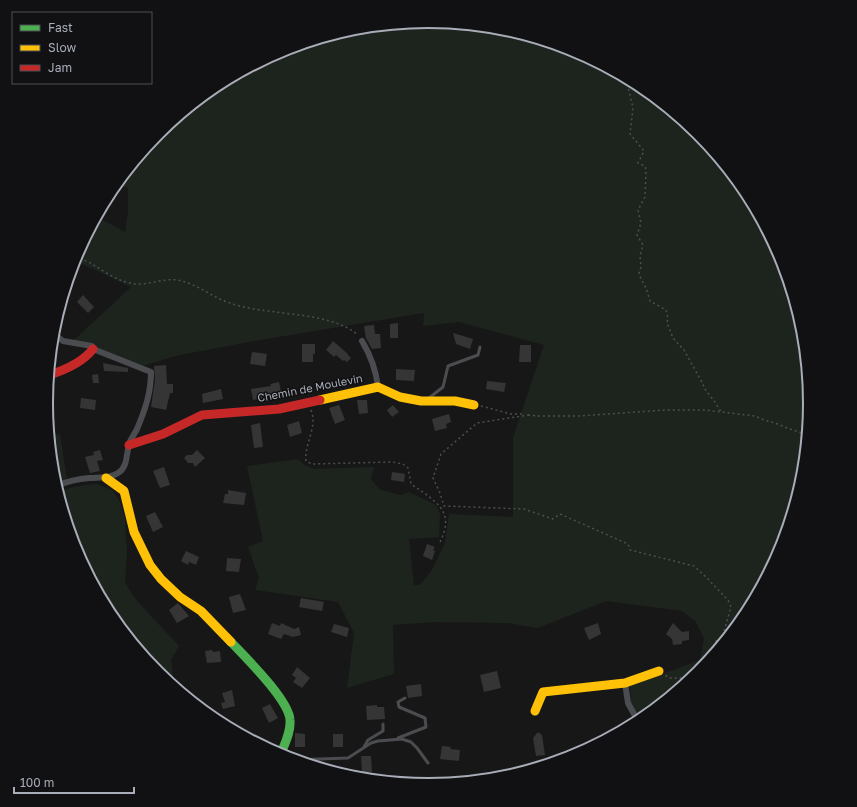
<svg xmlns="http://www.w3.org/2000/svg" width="857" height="807" font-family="'Golos Text',sans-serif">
	<rect width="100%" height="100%" fill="#171717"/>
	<g fill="#1d241e">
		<path d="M 429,21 L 503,28 L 575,50 L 641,86 L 699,133 L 747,191 L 782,257 L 804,329 L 811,404 L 804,478 L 782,550 L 746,616 L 699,674 L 641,722 L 631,702 L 630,686 L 700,660 L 704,638 L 696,622 L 682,611 L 606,601 L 538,628 L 508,623 L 436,622 L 393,625 L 394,674 L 347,688 L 354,633 L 338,602 L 255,590 L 259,578 L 248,547 L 263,541 L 247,466 L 298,459 L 306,466 L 314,469 L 374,467 L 371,479 L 379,489 L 400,495 L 409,492 L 436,505 L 440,514 L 439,537 L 409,539 L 414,585 L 420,585 L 432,570 L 445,543 L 449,514 L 513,517 L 513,438 L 544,345 L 459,322 L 423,326 L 424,313 L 254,341 L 175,356 L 143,366 L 74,340 L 131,287 L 74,260 L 97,217 L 125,232 L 128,211 L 128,188 L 117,184 L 158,133 L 216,85 L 282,50 L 354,28 Z"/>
		<path d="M 60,434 L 67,480 L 55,483 L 53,478 L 49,436 Z"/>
		<path d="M 97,484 L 112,490 L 119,500 L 125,518 L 127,552 L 125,583 L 137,601 L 179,646 L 171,660 L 173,676 L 171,685 L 158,674 L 110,616 L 75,550 L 57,491 L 84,485 Z"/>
	</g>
	<g fill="#353536">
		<path d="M 83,295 L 94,307 L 88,313 L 77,302 Z"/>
		<path d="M 398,323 L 398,338 L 390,338 L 390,324 Z"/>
		<path d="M 374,325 L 375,334 L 380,334 L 381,348 L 372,349 L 366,338 L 364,326 Z"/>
		<path d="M 453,333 L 473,339 L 470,349 L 456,344 Z"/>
		<path d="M 333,341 L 348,354 L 348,355 L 351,358 L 347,362 L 344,360 L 343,361 L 336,355 L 334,357 L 326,350 Z"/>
		<path d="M 302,344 L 315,344 L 315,354 L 313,354 L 313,362 L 302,362 Z"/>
		<path d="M 520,345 L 531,345 L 531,362 L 519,362 Z"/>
		<path d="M 252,352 L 267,354 L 265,366 L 250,364 Z"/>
		<path d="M 103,363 L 128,368 L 128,372 L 104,371 Z"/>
		<path d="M 166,365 L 167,384 L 173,384 L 173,393 L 170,393 L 166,410 L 151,407 L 155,380 L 154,366 Z"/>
		<path d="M 396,369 L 415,370 L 414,381 L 396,380 Z"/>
		<path d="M 98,374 L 99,383 L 93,383 L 92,375 Z"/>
		<path d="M 487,381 L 506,383 L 504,392 L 486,389 Z"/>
		<path d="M 279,382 L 281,391 L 272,393 L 273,396 L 253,400 L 251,389 L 271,386 L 270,384 Z"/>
		<path d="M 221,389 L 223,399 L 203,403 L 202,394 Z"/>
		<path d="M 81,398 L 96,400 L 95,410 L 80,408 Z"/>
		<path d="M 357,400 L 367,400 L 368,413 L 359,414 Z"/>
		<path d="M 339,405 L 345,420 L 335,424 L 329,408 Z"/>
		<path d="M 393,405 L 399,412 L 392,417 L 387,410 Z"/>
		<path d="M 449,414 L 451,422 L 446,424 L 447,428 L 435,431 L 432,419 Z"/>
		<path d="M 299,421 L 302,433 L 290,437 L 287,425 Z"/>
		<path d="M 260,423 L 263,447 L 254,448 L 251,425 Z"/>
		<path d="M 100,450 L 103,460 L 97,461 L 100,471 L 90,473 L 85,457 L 94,455 L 93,452 Z"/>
		<path d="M 197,450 L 205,458 L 195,467 L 193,463 L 188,463 L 184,458 L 187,455 L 192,455 Z"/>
		<path d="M 164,467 L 170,485 L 160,488 L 153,471 Z"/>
		<path d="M 392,472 L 405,474 L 404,482 L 391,480 Z"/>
		<path d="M 228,490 L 246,493 L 244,505 L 223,503 L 225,494 L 228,494 Z"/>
		<path d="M 155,512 L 163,527 L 153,532 L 146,516 Z"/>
		<path d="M 427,544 L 435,547 L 433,550 L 435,551 L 432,560 L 423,556 Z"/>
		<path d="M 186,551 L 199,557 L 196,565 L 189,562 L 188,565 L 181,561 Z"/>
		<path d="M 227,558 L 241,559 L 239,572 L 226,571 Z"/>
		<path d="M 240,594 L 246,610 L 233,613 L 229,597 Z"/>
		<path d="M 301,598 L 324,602 L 322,611 L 299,607 Z"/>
		<path d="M 178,603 L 189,616 L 177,623 L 169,610 Z"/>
		<path d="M 272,623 L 280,626 L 281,623 L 294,629 L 299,627 L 301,635 L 293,637 L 284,634 L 281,639 L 268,634 Z"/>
		<path d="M 598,623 L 601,634 L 589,640 L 584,628 Z"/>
		<path d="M 673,623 L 682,632 L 689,631 L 689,640 L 682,641 L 682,644 L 673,645 L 672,639 L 666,634 Z"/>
		<path d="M 334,624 L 349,628 L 347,637 L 331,632 Z"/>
		<path d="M 212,650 L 213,652 L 220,651 L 221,662 L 207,663 L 205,651 Z"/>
		<path d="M 297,667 L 310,678 L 302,688 L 293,682 L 296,678 L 292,675 Z"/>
		<path d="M 497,671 L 501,688 L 484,692 L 480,675 Z"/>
		<path d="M 421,684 L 422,696 L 408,698 L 406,686 Z"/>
		<path d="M 232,690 L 235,706 L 223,709 L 221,703 L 225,702 L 222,693 Z"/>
		<path d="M 270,704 L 278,718 L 269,723 L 262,708 Z"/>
		<path d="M 377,705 L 377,707 L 384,707 L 385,719 L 367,720 L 366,706 Z"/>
		<path d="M 538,732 L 542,735 L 545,755 L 536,756 L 533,738 Z"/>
		<path d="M 295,733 L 305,734 L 305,747 L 295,747 Z"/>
		<rect x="333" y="734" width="10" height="13"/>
		<path d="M 442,746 L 451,747 L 450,749 L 460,750 L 459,761 L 440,759 Z"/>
		<path d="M 361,756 L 371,756 L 372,772 L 362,772 Z"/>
	</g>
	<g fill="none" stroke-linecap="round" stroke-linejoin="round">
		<g stroke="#4d4e52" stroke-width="1.5" stroke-dasharray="2 3" stroke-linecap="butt">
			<path d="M 573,50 L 576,51"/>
			<path d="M 629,79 L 628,87 L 633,108 L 630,134 L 644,151 L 638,163 L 645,166 L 646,170 L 645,197 L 638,210 L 641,223 L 637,235 L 643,245 L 640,256 L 641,267 L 639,273 L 641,279 L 646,288 L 650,301 L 666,310 L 668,318 L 667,323 L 673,338 L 684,350 L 703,384 L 704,388 L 715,402 L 721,412"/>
			<path d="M 75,257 C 81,259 87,261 92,264 C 104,271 115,280 130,283 C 145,287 161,278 177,280 C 196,283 210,296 227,302 C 265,317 327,309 358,335"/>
			<path d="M 481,406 L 511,414 L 524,414"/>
			<path d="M 311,410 C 318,428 304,443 306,461 L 312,464 L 392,462 L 403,464 L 408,468 L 411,484 C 435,501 457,511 439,544"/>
			<path d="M 528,415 L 539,416 L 579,416 L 665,410 L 705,410 L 755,416 L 764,420 L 778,424 L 787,428 L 808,435"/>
			<path d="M 529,415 L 477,423 L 441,454 L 433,478 L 440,493 L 444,506 L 524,509 L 553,519 L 560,514 L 628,544 L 630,550 L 694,566 L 706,577 L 728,600 L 731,607 L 722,638 L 716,641 L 702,668 L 687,678 L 669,678 L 665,675"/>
		</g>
		<g stroke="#4b4c50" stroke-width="3">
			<path d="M 429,398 L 443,387 L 448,366 L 478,355 L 480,347"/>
			<path d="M 398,738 L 426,727 L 425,718 L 399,707 L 398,702 L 405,698"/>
			<path d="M 364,747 L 368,740 L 383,731 L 383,724"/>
			<path d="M 293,760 L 348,758 L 371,743 L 378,741 L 402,739 L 411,742 L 417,748 L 428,763"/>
		</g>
		<g stroke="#4b4c50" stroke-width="6">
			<path d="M 53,333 L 63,341 L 92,346 L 93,349 L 151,372 C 151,393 145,410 137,429 C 135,434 130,439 129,445 C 126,454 128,467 118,473 C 109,479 99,477 89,478 C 77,479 66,482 56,486"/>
			<path d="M 362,341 C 371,356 376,370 378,387"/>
			<path d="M 625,683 L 628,703 L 639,723"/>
		</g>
		<path stroke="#4caf50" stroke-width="9" d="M 231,642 C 246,658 289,700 290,720 C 291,733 284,745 280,756"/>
		<g stroke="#ffc107" stroke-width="9">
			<path d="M 320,400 L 378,387 L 400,397 L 421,401 L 455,401 L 474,405"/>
			<path d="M 106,478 L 124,491 L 134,532 L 150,565 L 161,579 L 180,597 L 201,611 L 231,642"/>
			<path d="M 535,711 L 543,692 L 625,683 L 659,671"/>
		</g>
		<g stroke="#c62828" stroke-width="9">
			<path d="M 49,375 C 65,370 82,363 93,349"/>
			<path d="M 129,445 L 163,434 L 202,415 L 279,409 L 320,400"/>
		</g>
	</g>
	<g text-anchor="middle" stroke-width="3" stroke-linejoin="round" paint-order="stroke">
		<g font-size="11" fill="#a8adb8" stroke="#111113">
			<text transform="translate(310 388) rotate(-11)" y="4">Chemin de Moulevin</text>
		</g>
	</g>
	<path d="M0 0H857V807H0ZM53 403a375 375 0 1 1 750 0a375 375 0 1 1-750 0Z" fill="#111113" fill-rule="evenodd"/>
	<path fill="none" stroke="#a8adb8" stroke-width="2" d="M53 403a375 375 0 1 1 750 0a375 375 0 1 1-750 0Z"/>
	<rect x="12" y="12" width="140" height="72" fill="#111113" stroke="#4d4f55"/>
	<rect x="20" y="25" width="20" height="6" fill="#4caf50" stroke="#4d4f55"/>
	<text x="48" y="32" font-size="12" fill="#a8adb8">Fast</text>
	<rect x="20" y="45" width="20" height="6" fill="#ffc107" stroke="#4d4f55"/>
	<text x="48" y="52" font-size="12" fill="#a8adb8">Slow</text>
	<rect x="20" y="65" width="20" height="6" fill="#c62828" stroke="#4d4f55"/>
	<text x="48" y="72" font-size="12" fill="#a8adb8">Jam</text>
	<path d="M14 787v6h120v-6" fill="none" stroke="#a8adb8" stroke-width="2"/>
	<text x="20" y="787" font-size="12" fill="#a8adb8" stroke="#111113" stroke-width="3" paint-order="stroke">100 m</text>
</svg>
